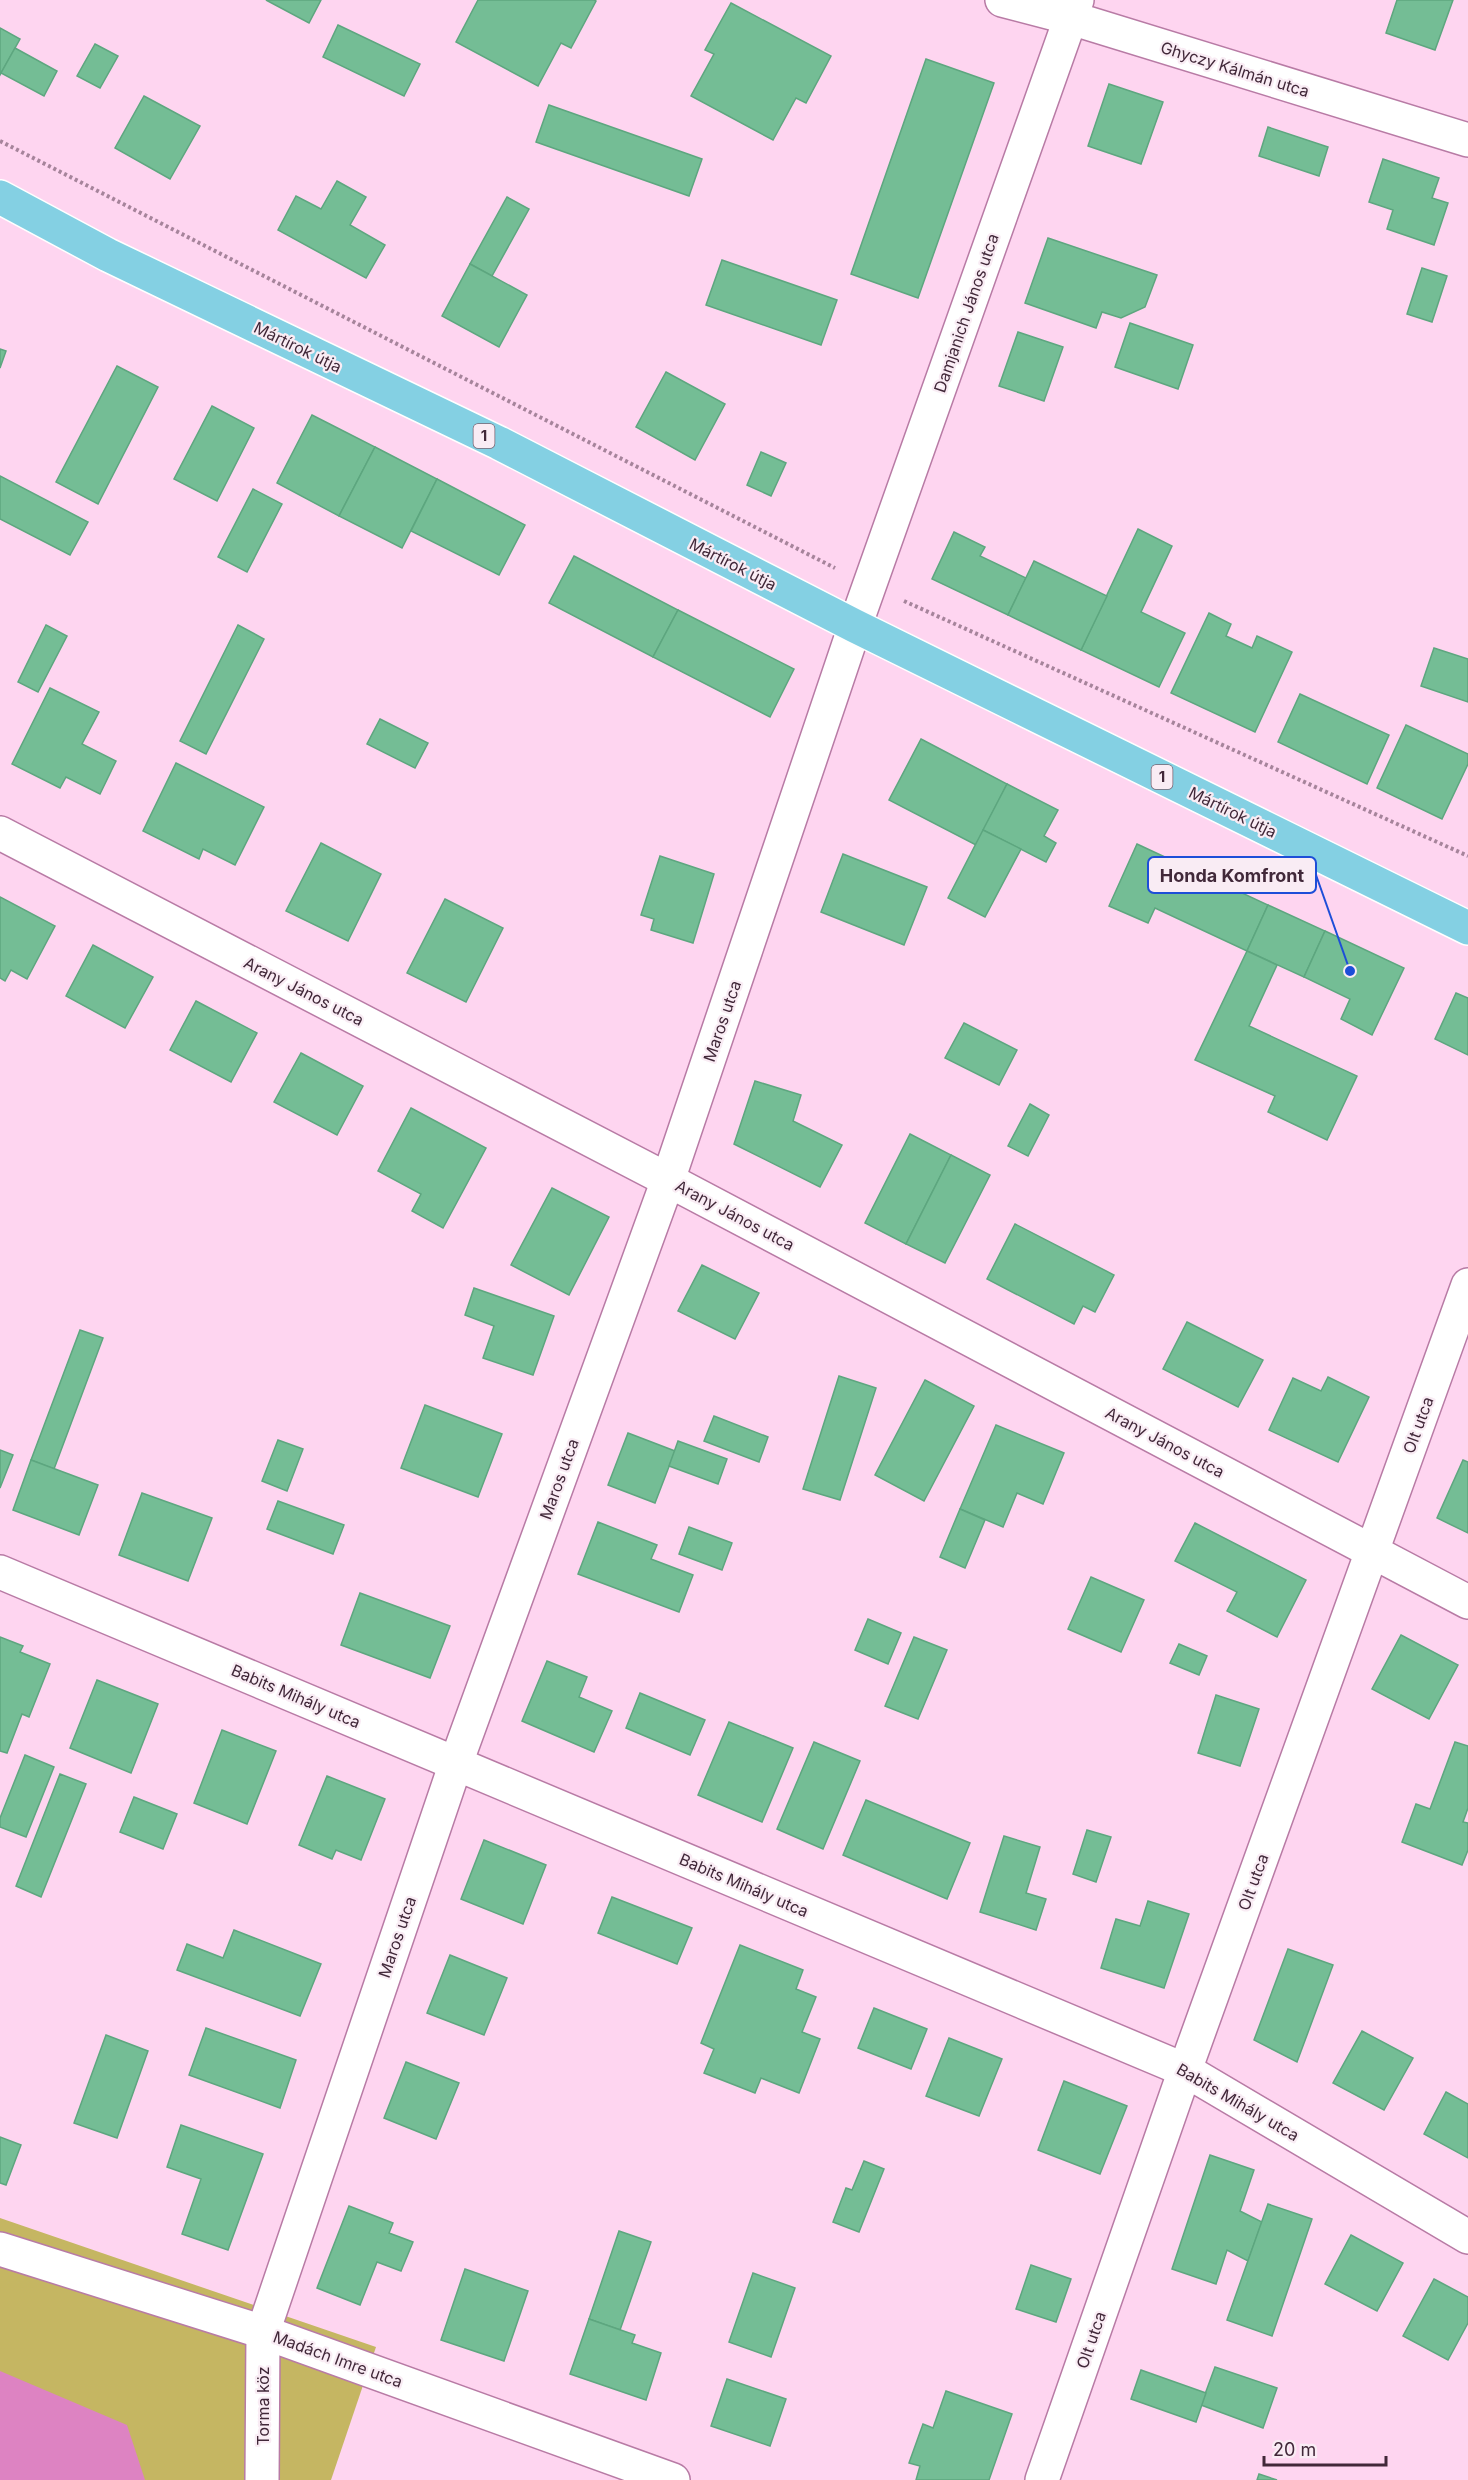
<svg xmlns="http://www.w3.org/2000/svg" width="1468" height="2480" font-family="Inter,sans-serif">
	<rect width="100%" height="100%" fill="#fed5f0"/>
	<path fill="#c5b662" d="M 0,2218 L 376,2347 L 331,2480 L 0,2480 Z"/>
	<path fill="#dd83c2" d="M 0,2371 L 127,2425 L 145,2480 L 0,2480 Z"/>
	<g fill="#74bd95" stroke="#5da67f" stroke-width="1.5">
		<path d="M 266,0 L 321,0 L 309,23 Z"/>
		<path d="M 478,0 L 594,0 L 596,1 L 571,48 L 561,43 L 538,86 L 456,42 Z"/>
		<path d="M 1397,0 L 1453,0 L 1435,50 L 1386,33 Z"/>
		<path d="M 731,3 L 831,56 L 806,103 L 796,98 L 773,140 L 691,96 L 714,54 L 705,50 Z"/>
		<path d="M 338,25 L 420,64 L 404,96 L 323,57 Z"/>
		<path d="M 0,28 L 20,39 L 0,75 Z"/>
		<path d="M 95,44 L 118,56 L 100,88 L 77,76 Z"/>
		<path d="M 15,48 L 57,71 L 44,96 L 1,73 Z"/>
		<path d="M 926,59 L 994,83 L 918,298 L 851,274 Z"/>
		<path d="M 1109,84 L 1163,102 L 1141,164 L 1088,146 Z"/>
		<path d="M 144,96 L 200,126 L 170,179 L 115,148 Z"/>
		<path d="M 549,105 L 702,159 L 689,196 L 536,142 Z"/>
		<path d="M 1268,127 L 1328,147 L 1319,176 L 1259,156 Z"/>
		<path d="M 1383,159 L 1439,178 L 1432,198 L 1448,203 L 1434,245 L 1387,229 L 1393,210 L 1369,202 Z"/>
		<path d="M 337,181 L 366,197 L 350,225 L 385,245 L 366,278 L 278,230 L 296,196 L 321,209 Z"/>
		<path d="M 507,197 L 529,209 L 492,276 L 470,264 Z"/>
		<path d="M 1048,238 L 1157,275 L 1145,307 L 1121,318 L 1102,312 L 1096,328 L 1025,303 Z"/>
		<path d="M 722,260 L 837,300 L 821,345 L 706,305 Z"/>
		<path d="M 470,264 L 527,295 L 499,347 L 442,316 Z"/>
		<path d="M 1422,268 L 1447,276 L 1432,322 L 1407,314 Z"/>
		<path d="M 1130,323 L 1193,345 L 1178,389 L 1115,367 Z"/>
		<path d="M 1018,332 L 1063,347 L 1044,401 L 999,386 Z"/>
		<path d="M 0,349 L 6,351 L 0,368 Z"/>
		<path d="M 117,366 L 158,387 L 98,504 L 56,482 Z"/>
		<path d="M 666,372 L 725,404 L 695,460 L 636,427 Z"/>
		<path d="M 212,406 L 254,428 L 217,501 L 174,479 Z"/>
		<path d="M 312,415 L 375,447 L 339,516 L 277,483 Z"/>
		<path d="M 375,447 L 437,479 L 402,548 L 339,516 Z"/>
		<path d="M 761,452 L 786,463 L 771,496 L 747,485 Z"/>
		<path d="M 0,476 L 88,522 L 70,555 L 0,519 Z"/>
		<path d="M 437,479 L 525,525 L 499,575 L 411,531 Z"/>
		<path d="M 253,489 L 282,504 L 247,572 L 218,557 Z"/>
		<path d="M 1138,529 L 1172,546 L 1141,612 L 1185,633 L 1159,687 L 1081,650 Z"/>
		<path d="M 954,532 L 985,547 L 980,556 L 1026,578 L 1008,615 L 932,579 Z"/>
		<path d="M 574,556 L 678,610 L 653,657 L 549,603 Z"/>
		<path d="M 1034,561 L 1107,596 L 1081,650 L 1008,615 Z"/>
		<path d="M 678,610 L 794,669 L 770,717 L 653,657 Z"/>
		<path d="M 1209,613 L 1231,624 L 1226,636 L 1252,648 L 1257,636 L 1292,652 L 1255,732 L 1171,693 Z"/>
		<path d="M 46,625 L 67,636 L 38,692 L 18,682 Z"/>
		<path d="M 238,625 L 264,639 L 206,754 L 180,741 Z"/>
		<path d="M 1434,648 L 1468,659 L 1468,702 L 1421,686 Z"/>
		<path d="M 50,688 L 99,712 L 82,744 L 116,761 L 100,794 L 66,777 L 60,788 L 12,764 Z"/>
		<path d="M 1300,694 L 1389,735 L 1367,784 L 1278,742 Z"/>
		<path d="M 380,719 L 428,743 L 415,768 L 367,744 Z"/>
		<path d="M 1406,725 L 1468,754 L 1468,764 L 1442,819 L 1377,788 Z"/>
		<path d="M 921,739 L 1007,784 L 976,845 L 889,800 Z"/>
		<path d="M 176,763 L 264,807 L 235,865 L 203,849 L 199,859 L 143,831 Z"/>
		<path d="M 1007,784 L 1058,810 L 1044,836 L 1056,843 L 1046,862 L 983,830 Z"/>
		<path d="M 983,830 L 1021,849 L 985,917 L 948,898 Z"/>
		<path d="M 321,843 L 381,874 L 348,941 L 286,911 Z"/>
		<path d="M 1137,844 L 1268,905 L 1247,951 L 1155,908 L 1148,923 L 1109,906 Z"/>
		<path d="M 843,854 L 927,887 L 904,945 L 821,912 Z"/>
		<path d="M 660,856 L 714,874 L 693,943 L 651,930 L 654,919 L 641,915 Z"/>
		<path d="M 0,897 L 55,926 L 27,979 L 11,970 L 5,981 L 0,978 Z"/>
		<path d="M 445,899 L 503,928 L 466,1002 L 407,973 Z"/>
		<path d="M 1268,905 L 1325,931 L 1304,977 L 1247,951 Z"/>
		<path d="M 1325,931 L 1404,968 L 1372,1035 L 1341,1019 L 1350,999 L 1304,977 Z"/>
		<path d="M 93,945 L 153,977 L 125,1028 L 66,996 Z"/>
		<path d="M 1247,951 L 1277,965 L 1249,1026 L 1357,1076 L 1327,1140 L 1268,1112 L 1275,1096 L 1195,1060 Z"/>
		<path d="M 1456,993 L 1468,998 L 1468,1055 L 1435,1039 Z"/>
		<path d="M 196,1001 L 257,1033 L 231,1082 L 170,1050 Z"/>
		<path d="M 964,1023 L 1017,1050 L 999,1085 L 945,1058 Z"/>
		<path d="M 301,1053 L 363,1086 L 337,1135 L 274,1102 Z"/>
		<path d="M 755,1081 L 801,1095 L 793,1121 L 842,1145 L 820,1187 L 734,1144 Z"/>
		<path d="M 1030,1104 L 1049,1115 L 1028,1156 L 1008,1146 Z"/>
		<path d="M 411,1108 L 486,1148 L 443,1228 L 412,1211 L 421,1194 L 378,1171 Z"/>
		<path d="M 910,1134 L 951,1155 L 906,1244 L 865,1223 Z"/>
		<path d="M 951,1155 L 990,1175 L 945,1263 L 906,1244 Z"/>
		<path d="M 552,1188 L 609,1217 L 569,1295 L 511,1265 Z"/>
		<path d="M 1015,1224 L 1114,1275 L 1095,1312 L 1083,1306 L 1074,1324 L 987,1279 Z"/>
		<path d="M 702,1265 L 759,1293 L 735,1339 L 678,1311 Z"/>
		<path d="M 474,1288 L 554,1316 L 533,1375 L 483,1358 L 494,1326 L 465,1315 Z"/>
		<path d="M 1187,1322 L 1263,1360 L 1238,1407 L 1163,1369 Z"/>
		<path d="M 80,1330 L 103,1338 L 54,1469 L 31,1460 Z"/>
		<path d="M 839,1376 L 876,1388 L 840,1500 L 803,1489 Z"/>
		<path d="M 1328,1377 L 1369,1397 L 1338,1462 L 1269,1430 L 1293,1378 L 1321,1391 Z"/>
		<path d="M 925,1380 L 974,1406 L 924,1501 L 875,1475 Z"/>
		<path d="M 425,1405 L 502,1434 L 478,1497 L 401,1468 Z"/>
		<path d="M 714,1416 L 768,1437 L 759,1462 L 704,1441 Z"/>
		<path d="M 996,1425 L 1064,1453 L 1043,1504 L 1017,1493 L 1003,1527 L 960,1509 Z"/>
		<path d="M 628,1433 L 675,1451 L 655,1503 L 608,1485 Z"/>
		<path d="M 278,1440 L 303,1449 L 287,1491 L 262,1481 Z"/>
		<path d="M 678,1441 L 727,1459 L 718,1484 L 669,1466 Z"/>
		<path d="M 0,1450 L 13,1455 L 0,1488 Z"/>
		<path d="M 31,1460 L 98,1485 L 79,1535 L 13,1510 Z"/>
		<path d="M 1463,1460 L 1468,1462 L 1468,1533 L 1437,1518 Z"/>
		<path d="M 142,1493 L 212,1518 L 188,1581 L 119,1555 Z"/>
		<path d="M 278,1501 L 344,1525 L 333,1554 L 267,1529 Z"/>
		<path d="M 960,1509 L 985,1520 L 965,1568 L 940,1557 Z"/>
		<path d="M 598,1522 L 657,1545 L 651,1559 L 693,1575 L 679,1612 L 578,1574 Z"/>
		<path d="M 1195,1523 L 1306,1580 L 1277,1637 L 1227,1611 L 1237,1592 L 1175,1561 Z"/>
		<path d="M 689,1527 L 732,1543 L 722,1570 L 679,1554 Z"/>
		<path d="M 1091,1577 L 1144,1600 L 1121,1652 L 1068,1629 Z"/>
		<path d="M 360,1593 L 450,1626 L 430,1678 L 341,1645 Z"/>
		<path d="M 868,1619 L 901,1633 L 888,1664 L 855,1650 Z"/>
		<path d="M 1401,1635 L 1458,1665 L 1429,1719 L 1372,1689 Z"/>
		<path d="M 0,1637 L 23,1646 L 20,1652 L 50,1664 L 29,1717 L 22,1714 L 7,1753 L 0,1751 Z"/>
		<path d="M 914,1637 L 947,1650 L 918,1719 L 885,1706 Z"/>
		<path d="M 1179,1644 L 1207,1656 L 1199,1675 L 1170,1663 Z"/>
		<path d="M 547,1661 L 587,1677 L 579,1697 L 612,1711 L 594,1752 L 522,1721 Z"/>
		<path d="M 97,1680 L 158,1704 L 131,1773 L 70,1748 Z"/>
		<path d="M 640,1693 L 705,1720 L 690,1755 L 626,1728 Z"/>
		<path d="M 1216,1695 L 1259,1709 L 1240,1766 L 1198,1753 Z"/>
		<path d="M 729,1722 L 793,1748 L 762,1822 L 698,1795 Z"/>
		<path d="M 222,1730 L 276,1751 L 247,1824 L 194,1803 Z"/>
		<path d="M 814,1742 L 860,1761 L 823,1849 L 777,1829 Z"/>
		<path d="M 1455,1742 L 1468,1746 L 1468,1808 L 1463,1822 L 1468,1823 L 1468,1850 L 1462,1865 L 1402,1842 L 1416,1804 L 1430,1809 Z"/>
		<path d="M 25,1755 L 54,1767 L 26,1837 L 0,1827 L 0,1818 Z"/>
		<path d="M 60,1774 L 86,1784 L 41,1897 L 16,1886 Z"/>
		<path d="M 327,1776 L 385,1799 L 361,1860 L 336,1850 L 332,1859 L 299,1845 Z"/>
		<path d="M 134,1797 L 177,1814 L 163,1849 L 120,1832 Z"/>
		<path d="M 866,1800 L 970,1843 L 947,1899 L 843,1855 Z"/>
		<path d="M 1087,1830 L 1111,1837 L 1096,1882 L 1073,1874 Z"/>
		<path d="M 1004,1836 L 1040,1847 L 1026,1893 L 1046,1899 L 1036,1930 L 980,1912 Z"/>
		<path d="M 484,1840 L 546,1865 L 523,1924 L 461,1899 Z"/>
		<path d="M 612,1897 L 692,1928 L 677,1964 L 598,1933 Z"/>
		<path d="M 1148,1901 L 1189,1914 L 1164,1988 L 1101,1968 L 1116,1919 L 1140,1926 Z"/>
		<path d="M 234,1930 L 321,1964 L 300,2016 L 177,1970 L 187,1944 L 223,1958 Z"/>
		<path d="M 740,1945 L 803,1970 L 796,1989 L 816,1997 L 802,2032 L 820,2039 L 799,2093 L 761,2078 L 755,2093 L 704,2073 L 714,2049 L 701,2043 Z"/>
		<path d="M 1288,1949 L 1333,1965 L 1297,2062 L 1254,2040 Z"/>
		<path d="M 450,1955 L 507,1978 L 484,2035 L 427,2013 Z"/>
		<path d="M 874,2008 L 927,2029 L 911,2069 L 858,2048 Z"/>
		<path d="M 206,2028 L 296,2060 L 280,2108 L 189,2075 Z"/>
		<path d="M 1362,2031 L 1413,2058 L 1384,2110 L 1333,2083 Z"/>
		<path d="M 106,2035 L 148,2051 L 117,2138 L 74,2123 Z"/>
		<path d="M 949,2038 L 1002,2059 L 979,2116 L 926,2096 Z"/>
		<path d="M 406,2062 L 459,2083 L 436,2139 L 384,2118 Z"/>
		<path d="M 1064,2081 L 1127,2106 L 1100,2174 L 1038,2150 Z"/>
		<path d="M 1446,2092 L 1468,2104 L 1468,2158 L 1424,2134 Z"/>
		<path d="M 181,2125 L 263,2154 L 228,2250 L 182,2234 L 201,2179 L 167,2167 Z"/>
		<path d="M 0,2137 L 21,2145 L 6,2185 L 0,2183 Z"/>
		<path d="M 1210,2155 L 1254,2170 L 1240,2211 L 1262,2222 L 1248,2261 L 1227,2250 L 1216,2284 L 1172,2269 Z"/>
		<path d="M 864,2161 L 884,2169 L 859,2232 L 833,2222 L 846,2188 L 852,2190 Z"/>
		<path d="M 1268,2204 L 1312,2219 L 1272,2336 L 1227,2320 Z"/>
		<path d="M 349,2206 L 393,2223 L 389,2233 L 413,2242 L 401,2271 L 377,2262 L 360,2305 L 317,2288 Z"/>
		<path d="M 619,2231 L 651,2242 L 620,2330 L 589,2319 Z"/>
		<path d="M 1351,2235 L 1403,2263 L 1377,2311 L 1325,2284 Z"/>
		<path d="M 1031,2265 L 1071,2279 L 1056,2322 L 1016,2309 Z"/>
		<path d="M 465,2269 L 528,2291 L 504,2361 L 441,2340 Z"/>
		<path d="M 753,2273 L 795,2288 L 771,2357 L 729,2342 Z"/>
		<path d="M 1434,2279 L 1468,2297 L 1468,2323 L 1448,2360 L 1403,2336 Z"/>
		<path d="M 589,2319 L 635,2335 L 632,2343 L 661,2353 L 646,2400 L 570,2374 Z"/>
		<path d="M 1215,2367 L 1277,2388 L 1263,2428 L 1201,2405 Z"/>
		<path d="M 1141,2370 L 1206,2393 L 1196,2422 L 1131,2399 Z"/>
		<path d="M 727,2379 L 786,2399 L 770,2446 L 711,2426 Z"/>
		<path d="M 946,2391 L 1012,2414 L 989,2480 L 916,2480 L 920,2466 L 909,2463 L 923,2424 L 933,2428 Z"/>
		<path d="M 1259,2474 L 1277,2480 L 1257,2480 Z"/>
	</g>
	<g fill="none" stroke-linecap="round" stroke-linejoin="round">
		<defs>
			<g id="minor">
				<path d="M 1002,0 L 1071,18 L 1468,140"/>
				<path d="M 0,833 L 668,1180 L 1468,1602"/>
				<path d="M 0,1572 L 1185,2070 L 1468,2237"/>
				<path d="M 0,2249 L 263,2332 L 673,2480"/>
				<path d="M 262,2480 L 263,2332 L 456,1763 L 668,1180 L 855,626 L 1077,0"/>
				<path d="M 1042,2480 L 1185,2070 L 1468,1285"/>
			</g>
			<path id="major" d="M 0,197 L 108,255 L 499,443 L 855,626 L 1468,928"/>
		</defs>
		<use href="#minor" stroke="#b87ba5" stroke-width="36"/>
		<use href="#major" stroke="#fff" stroke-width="36"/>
		<g stroke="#a6849b" stroke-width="4" stroke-dasharray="3 3" stroke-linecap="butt">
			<path d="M 0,141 L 835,568"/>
			<path d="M 904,601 L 1468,856"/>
		</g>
		<use href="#minor" stroke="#fff" stroke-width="33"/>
		<use href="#major" stroke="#84d0e3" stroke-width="33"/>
	</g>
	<g text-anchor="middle" stroke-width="4.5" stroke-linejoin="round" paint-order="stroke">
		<g fill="#f9ecf4" stroke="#786371" stroke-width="1.5">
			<rect x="473.5" y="424" width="21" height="24" rx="4.5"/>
			<rect x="1151.5" y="765" width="21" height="24" rx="4.5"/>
		</g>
		<g font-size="15" font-weight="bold" fill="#412839">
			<text x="484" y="441">1</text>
			<text x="1162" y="782">1</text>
		</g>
		<g font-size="16" fill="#412839" stroke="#f9ecf4">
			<text transform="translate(1235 69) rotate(17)" y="6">Ghyczy Kálmán utca</text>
			<text transform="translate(966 313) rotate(-71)" y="6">Damjanich János utca</text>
			<text transform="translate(298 347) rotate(26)" y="6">Mártírok útja</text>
			<text transform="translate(733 564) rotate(27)" y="6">Mártírok útja</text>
			<text transform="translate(1233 812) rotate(26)" y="6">Mártírok útja</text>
			<text transform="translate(304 991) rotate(27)" y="6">Arany János utca</text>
			<text transform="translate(722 1021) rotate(-71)" y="6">Maros utca</text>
			<text transform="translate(735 1215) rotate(28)" y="6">Arany János utca</text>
			<text transform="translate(1418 1425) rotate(-70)" y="6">Olt utca</text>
			<text transform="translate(1165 1442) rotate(28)" y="6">Arany János utca</text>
			<text transform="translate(559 1479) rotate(-70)" y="6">Maros utca</text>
			<text transform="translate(296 1696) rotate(23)" y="6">Babits Mihály utca</text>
			<text transform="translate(1253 1882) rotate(-70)" y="6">Olt utca</text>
			<text transform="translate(744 1885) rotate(23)" y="6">Babits Mihály utca</text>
			<text transform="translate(397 1937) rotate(-71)" y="6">Maros utca</text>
			<text transform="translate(1238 2102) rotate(30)" y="6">Babits Mihály utca</text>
			<text transform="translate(1091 2340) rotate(-71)" y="6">Olt utca</text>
			<text transform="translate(338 2359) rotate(20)" y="6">Madách Imre utca</text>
			<text transform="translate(263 2406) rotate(-90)" y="6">Torma köz</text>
		</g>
	</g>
	<path fill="none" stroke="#1d4ed8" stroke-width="2" d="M1350 971L1316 875"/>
	<circle fill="#1d4ed8" stroke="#f9ecf4" stroke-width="2" cx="1350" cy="971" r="6"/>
	<rect fill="#f9ecf4" stroke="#1d4ed8" stroke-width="2" x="1148" y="857" width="168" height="36" rx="6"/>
	<g font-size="18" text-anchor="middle" font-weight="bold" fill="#412839">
		<text x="1232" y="882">Honda Komfront</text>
	</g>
	<path d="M1264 2456v9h122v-9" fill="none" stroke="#412839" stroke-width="3"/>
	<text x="1273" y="2456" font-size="18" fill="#412839" stroke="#f9ecf4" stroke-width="4.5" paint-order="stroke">20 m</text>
</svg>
